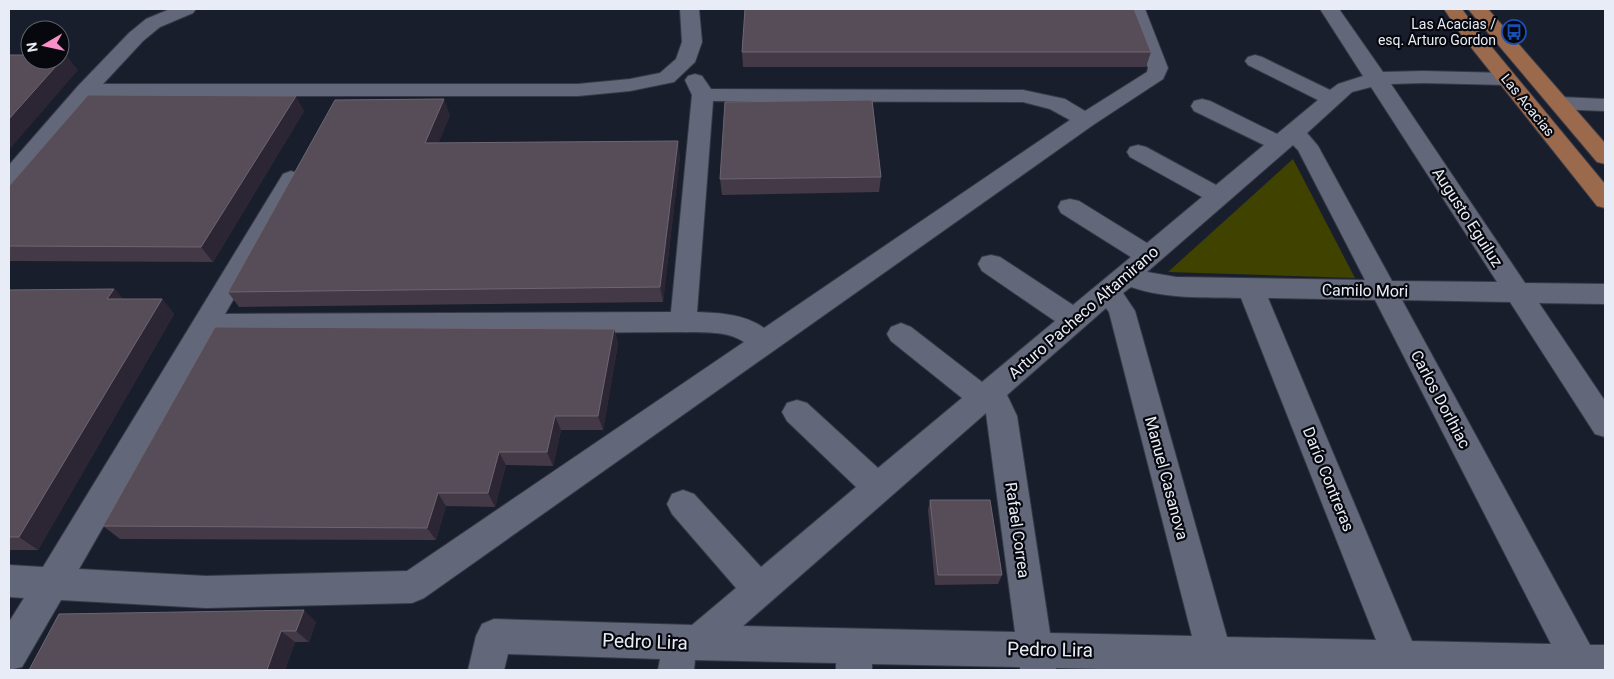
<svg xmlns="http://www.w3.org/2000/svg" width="1614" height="679" font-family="Roboto,sans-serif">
	<rect width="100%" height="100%" fill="#191e2c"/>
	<path fill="#404200" d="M 1293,159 L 1355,278 L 1168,272 Z"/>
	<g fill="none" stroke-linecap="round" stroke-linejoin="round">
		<defs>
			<g id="minor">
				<path d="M 170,9 L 196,9 L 193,13 L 160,27 L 143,41 L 103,84 L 578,84 L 630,79 L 660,73 L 676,59 L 682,42 L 680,9 L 699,9 L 702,42 L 695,62 L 674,82 L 630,91 L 578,96 L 91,96 L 17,185 L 9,188 L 9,165 L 78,86 L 129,33 L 146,19 Z"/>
				<path d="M 1126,9 L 1145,9 L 1168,68 L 1163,79 L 1093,125 L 424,598 L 412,603 L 206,608 L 61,600 L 22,667 L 9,670 L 9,622 L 24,598 L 9,597 L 9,565 L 43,567 L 283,174 L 291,171 L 299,174 L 303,179 L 225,314 L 671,312 L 692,95 L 685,80 L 688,76 L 695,74 L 702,76 L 711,89 L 1023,90 L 1065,99 L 1085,111 L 1147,72 L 1148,68 ZM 713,101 L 1023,102 L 1050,109 L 1070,120 L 764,328 C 745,314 720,313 697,312 ZM 683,332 C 702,333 727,330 744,342 L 407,571 L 206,576 L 79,569 L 213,335 Z"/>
				<path d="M 1320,9 L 1339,9 L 1383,72 L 1423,71 L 1507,73 L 1514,75 L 1517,79 L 1514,83 L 1507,85 L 1423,83 L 1391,84 L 1525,283 L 1605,284 L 1605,304 L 1539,303 L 1605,401 L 1605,437 L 1595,434 L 1510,302 L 1402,300 L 1590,645 L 1605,645 L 1605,670 L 1145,670 L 1056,668 L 1056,670 L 1020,670 L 1020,667 L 872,664 L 872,670 L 836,670 L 836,663 L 695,660 L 694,670 L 658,670 L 660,659 L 508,654 L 504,670 L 468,670 L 476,636 L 482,624 L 494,619 L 692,625 L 736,588 L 672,514 L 667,504 L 672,494 L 683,490 L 694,494 L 761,567 L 856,487 L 787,421 L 782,412 L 787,403 L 797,400 L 807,403 L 878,468 L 962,398 L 891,341 L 887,334 L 891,327 L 901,323 L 911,327 L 982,382 L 1055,321 L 982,271 L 978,264 L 982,257 L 991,255 L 1000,257 L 1073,305 L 1131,257 L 1061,213 L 1058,207 L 1061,201 L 1070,199 L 1079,201 L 1147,243 L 1202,197 L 1130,157 L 1127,152 L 1130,147 L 1138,145 L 1146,147 L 1216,185 L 1264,145 L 1194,111 L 1191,106 L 1194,101 L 1202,99 L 1210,101 L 1277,134 L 1318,100 L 1248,65 L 1245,61 L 1248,57 L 1255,55 L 1262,57 L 1330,90 L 1338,84 L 1363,76 ZM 1371,87 L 1497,282 L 1392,281 L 1318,146 L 1307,133 L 1352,92 ZM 1293,145 L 1298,150 L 1365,280 L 1176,277 L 1147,272 ZM 1131,287 C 1166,299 1204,297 1241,298 L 1376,640 L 1227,637 L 1135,311 L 1123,293 ZM 1268,298 L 1375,300 L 1551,644 L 1412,641 ZM 1106,308 L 1109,312 L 1192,636 L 1050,633 L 1017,416 L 1007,395 ZM 986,413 L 1015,632 L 743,626 Z"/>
				<path d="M 1561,97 L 1605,99 L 1605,111 L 1553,109 L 1550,104 L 1553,99 Z"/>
			</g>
			<g id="major">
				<path d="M 1444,9 L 1462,9 L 1476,28 L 1605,184 L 1605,208 L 1597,206 L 1462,36 Z"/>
				<path d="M 1468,9 L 1488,9 L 1605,143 L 1605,164 L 1597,162 Z"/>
			</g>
		</defs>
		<use href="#minor" stroke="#373a46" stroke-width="2"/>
		<use href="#major" stroke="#373a46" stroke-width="2"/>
		<use href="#minor" fill="#62687a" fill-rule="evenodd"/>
		<use href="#major" fill="#9b694c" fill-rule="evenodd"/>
	</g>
	<g fill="#443946">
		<path d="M 742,52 L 1151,52 L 1146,67 L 743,67 Z"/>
		<path d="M 304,111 L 213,262 L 9,261 L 9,186 Z"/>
		<path d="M 450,115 L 438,143 L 680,156 L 663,302 L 239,307 L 228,292 Z"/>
		<path d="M 881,177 L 879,192 L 722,195 L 720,179 Z"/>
		<path d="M 114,289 L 123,299 L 162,299 L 174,314 L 38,550 L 9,550 L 9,290 Z"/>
		<path d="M 614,329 L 618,344 L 603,430 L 561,430 L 553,466 L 506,465 L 495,507 L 446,506 L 436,540 L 120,539 L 103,526 Z"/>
		<path d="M 930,500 L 1002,575 L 998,584 L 935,585 L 928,510 Z"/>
		<path d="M 316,622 L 309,642 L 295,642 L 285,670 L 29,670 Z"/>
	</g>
	<g fill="#2c2634">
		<path d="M 66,55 L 78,70 L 9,150 L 9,119 Z"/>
		<path d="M 296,96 L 304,111 L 213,262 L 201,247 Z"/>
		<path d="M 444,99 L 450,115 L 432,159 L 425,143 Z"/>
		<path d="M 678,141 L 680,156 L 663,302 L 660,287 Z"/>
		<path d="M 114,289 L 128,304 L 107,299 Z"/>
		<path d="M 162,299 L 174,314 L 38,550 L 19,537 Z"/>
		<path d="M 614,329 L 618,344 L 603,430 L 598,416 Z"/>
		<path d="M 555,416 L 561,430 L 553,466 L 547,452 Z"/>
		<path d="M 499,452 L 506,465 L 495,507 L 488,493 Z"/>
		<path d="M 438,493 L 446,506 L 436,540 L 427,528 Z"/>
		<path d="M 304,610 L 316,622 L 309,642 L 296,631 Z"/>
		<path d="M 281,631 L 295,642 L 285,670 L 267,670 Z"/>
	</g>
	<g fill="#564d59" stroke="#6d6672">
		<path d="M 745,9 L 1134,9 L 1151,52 L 742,52 Z"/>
		<path d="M 9,55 L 30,55 L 30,60 L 60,60 L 60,55 L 66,55 L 9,119 Z"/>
		<path d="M 88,95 L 296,96 L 201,247 L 9,246 L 9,186 Z"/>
		<path d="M 444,99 L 425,143 L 678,141 L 660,287 L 228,292 L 335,100 Z"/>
		<path d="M 872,100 L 881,177 L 720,179 L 725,102 Z"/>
		<path d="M 114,289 L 107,299 L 162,299 L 19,537 L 9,537 L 9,290 Z"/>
		<path d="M 215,327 L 614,329 L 598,416 L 555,416 L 547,452 L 499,452 L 488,493 L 438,493 L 427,528 L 103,526 Z"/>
		<path d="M 930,500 L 990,500 L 1002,575 L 938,575 Z"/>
		<path d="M 304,610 L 296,631 L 281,631 L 267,670 L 29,670 L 59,614 Z"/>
	</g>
	<defs>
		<symbol id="bus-ring" viewBox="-11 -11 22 22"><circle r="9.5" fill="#06080e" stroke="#1a4fb4" stroke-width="1.5"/><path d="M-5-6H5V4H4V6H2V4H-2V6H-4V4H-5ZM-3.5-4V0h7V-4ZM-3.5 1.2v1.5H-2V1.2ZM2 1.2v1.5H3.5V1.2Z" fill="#1a4fb4"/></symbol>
	</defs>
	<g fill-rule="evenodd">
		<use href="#bus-ring" x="1500" y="18" width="28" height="28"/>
	</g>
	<g text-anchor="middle" stroke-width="4.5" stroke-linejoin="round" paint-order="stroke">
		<g font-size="14" fill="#e8ecf6" stroke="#06080e" text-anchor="end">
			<text x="1496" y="29">Las Acacias /<tspan x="1496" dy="16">esq. Arturo Gordon</tspan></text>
		</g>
		<g font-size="14" fill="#e8ecf6" stroke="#06080e">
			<text transform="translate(1528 105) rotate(51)" y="5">Las Acacias</text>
		</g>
		<g font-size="16" fill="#e8ecf6" stroke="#06080e">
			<text transform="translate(1468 217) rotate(57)" y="6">Augusto Eguiluz</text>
			<text transform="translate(1365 290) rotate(1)" y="6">Camilo Mori</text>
			<text transform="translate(1083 312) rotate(-41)" y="6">Arturo Pacheco Altamirano</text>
			<text transform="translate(1441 399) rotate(62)" y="6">Carlos Dorlhiac</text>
			<text transform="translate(1167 478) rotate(75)" y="6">Manuel Casanova</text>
			<text transform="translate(1329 479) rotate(68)" y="6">Darío Contreras</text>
			<text transform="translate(1018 530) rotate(82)" y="6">Rafael Correa</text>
		</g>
		<g font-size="19" fill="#e8ecf6" stroke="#06080e">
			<text transform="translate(645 641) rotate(2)" y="7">Pedro Lira</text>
			<text transform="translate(1050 649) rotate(1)" y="7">Pedro Lira</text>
		</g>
	</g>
	<rect width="1614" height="679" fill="none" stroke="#e8ecf6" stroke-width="20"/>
	<g transform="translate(45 45) rotate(261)"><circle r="24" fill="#06080e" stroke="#60636b"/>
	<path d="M0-4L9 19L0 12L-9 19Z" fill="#f98fc9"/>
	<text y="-8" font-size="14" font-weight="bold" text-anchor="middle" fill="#e8ecf6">N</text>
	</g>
</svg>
